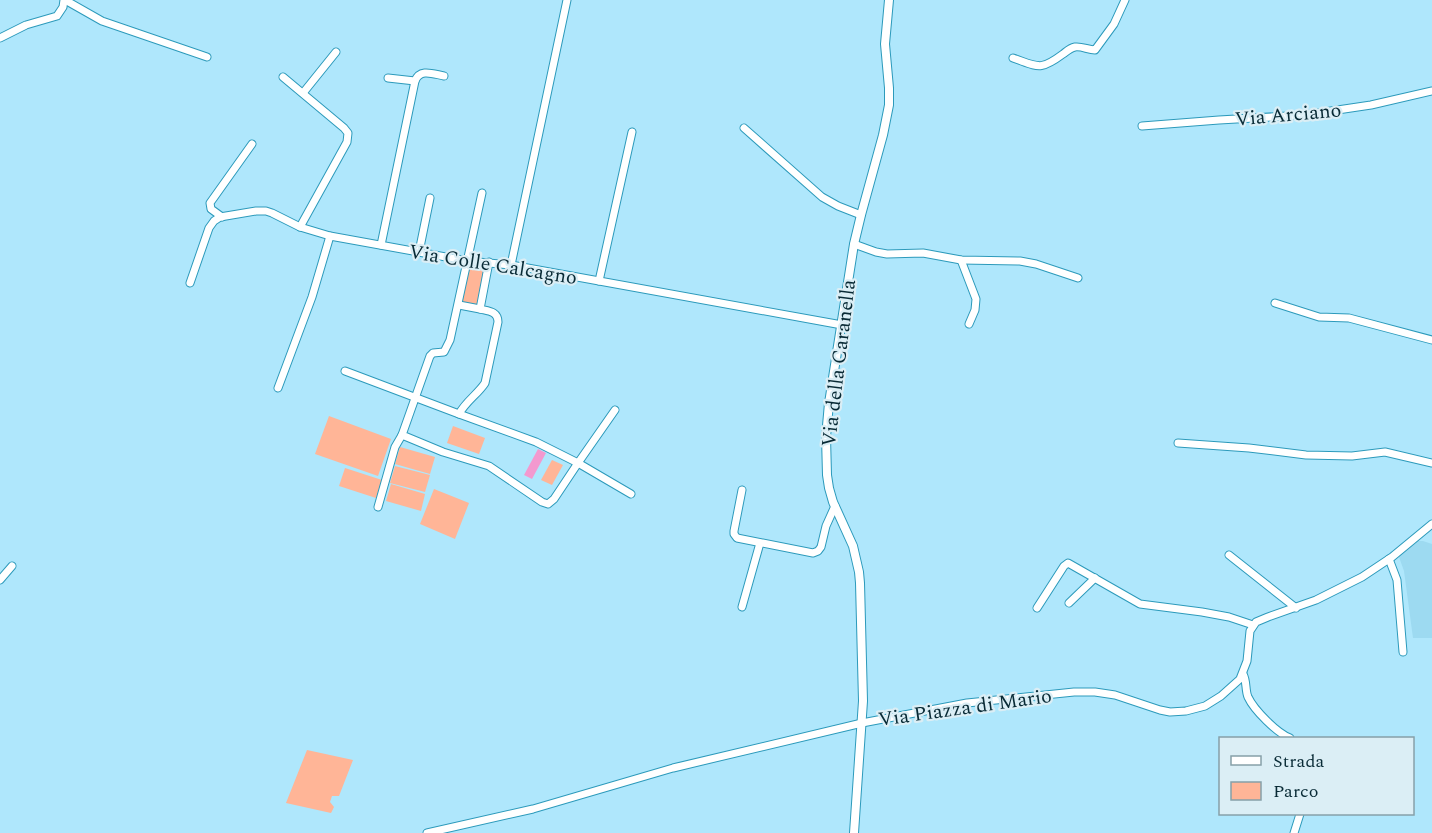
<svg xmlns="http://www.w3.org/2000/svg" width="1432" height="833" font-family="Spectral,serif">
	<rect width="100%" height="100%" fill="#afe7fc"/>
	<path fill="#9ddaf1" d="M 1417,541 L 1423,541 L 1432,544 L 1432,638 L 1413,638 L 1404,571 L 1399,557 Z"/>
	<g fill="#ffb597">
		<path d="M 469,266 L 485,270 L 478,307 L 461,304 Z"/>
		<path d="M 329,416 L 391,439 L 378,476 L 315,454 Z"/>
		<path d="M 453,426 L 485,438 L 479,454 L 447,443 Z"/>
		<path d="M 400,447 L 435,457 L 430,474 L 395,464 Z"/>
		<path d="M 552,460 L 563,465 L 552,485 L 541,480 Z"/>
		<path d="M 395,466 L 430,475 L 425,492 L 390,483 Z"/>
		<path d="M 345,468 L 382,480 L 376,498 L 339,486 Z"/>
		<path d="M 391,484 L 425,494 L 421,511 L 386,501 Z"/>
		<path d="M 434,489 L 469,503 L 455,539 L 420,524 Z"/>
		<path d="M 307,750 L 353,760 L 339,796 L 332,796 L 330,802 L 334,807 L 331,813 L 286,803 Z"/>
	</g>
	<path fill="#f399cf" d="M 538,449 L 546,453 L 532,479 L 524,475 Z"/>
	<g fill="none" stroke-linecap="round" stroke-linejoin="round">
		<defs>
			<g id="minor">
				<path d="M 65,0 L 102,21 L 207,57"/>
				<path d="M 0,38 L 26,25 L 57,16 L 63,7 L 64,0"/>
				<path d="M 1013,58 C 1039,67 1040,71 1063,54 C 1067,51 1070,48 1075,47 C 1082,46 1088,50 1095,50 L 1114,24 L 1125,0"/>
				<path d="M 283,77 L 344,128 L 348,133 L 347,142 L 300,227"/>
				<path d="M 388,78 L 415,81 C 420,68 433,74 444,76"/>
				<path d="M 303,93 L 336,52"/>
				<path d="M 1142,126 L 1219,120 L 1304,115 L 1371,105 L 1432,91"/>
				<path d="M 744,128 L 822,197 L 838,206 L 861,215"/>
				<path d="M 482,193 L 450,340 L 444,352 L 433,353 L 430,356 L 402,435 L 443,452 L 489,466 L 542,502 L 548,504 L 554,499 L 578,463 L 536,442 L 459,414 C 466,401 478,394 485,383 L 498,322 C 498,311 488,311 480,309 L 489,262"/>
				<path d="M 222,217 L 211,209 L 210,203 L 252,144"/>
				<path d="M 854,244 L 876,252 L 887,254 L 923,253 L 961,260 L 1020,261 L 1036,264 L 1078,278"/>
				<path d="M 381,245 L 415,81"/>
				<path d="M 419,252 L 430,198"/>
				<path d="M 961,260 L 976,299 L 975,310 L 969,324"/>
				<path d="M 511,265 L 567,0"/>
				<path d="M 599,281 L 632,132"/>
				<path d="M 190,283 L 209,228 L 214,221 L 220,217 L 256,211 L 266,211 L 272,213 L 300,227 L 330,236 L 468,261 L 511,265 L 842,325"/>
				<path d="M 1275,303 L 1319,317 L 1349,318 L 1432,340"/>
				<path d="M 459,305 L 480,309"/>
				<path d="M 345,371 L 459,414"/>
				<path d="M 278,388 L 312,297 L 330,236"/>
				<path d="M 615,410 L 578,463 L 631,494"/>
				<path d="M 1178,443 L 1249,448 L 1306,455 L 1352,456 L 1385,452 L 1432,463"/>
				<path d="M 742,490 L 734,531 L 734,534 L 737,538 L 813,553 L 818,551 L 821,547 L 826,526 L 835,506"/>
				<path d="M 378,507 L 395,447 L 402,435"/>
				<path d="M 1229,555 L 1296,608"/>
				<path d="M 1389,559 L 1397,580 L 1403,652"/>
				<path d="M 0,580 L 12,566"/>
				<path d="M 1069,603 L 1095,578"/>
				<path d="M 742,607 L 760,543"/>
				<path d="M 1037,608 L 1064,566 L 1068,563 L 1140,604 L 1202,612 L 1229,617 L 1253,625"/>
				<path d="M 1243,674 C 1247,681 1245,690 1248,697 C 1254,710 1277,733 1290,738"/>
				<path d="M 427,833 L 533,809 L 673,768 L 862,723 L 967,703 L 1074,692 L 1095,692 L 1115,695 L 1160,710 L 1170,712 L 1186,711 L 1205,706 L 1221,696 L 1240,679 L 1247,661 L 1250,631 L 1256,622 L 1268,617 L 1316,600 L 1362,577 L 1392,557 L 1432,524"/>
				<path d="M 1294,833 L 1300,814"/>
			</g>
			<path id="major" d="M 854,833 L 863,701 L 860,583 L 859,572 L 853,546 L 833,502 L 829,488 L 827,475 L 826,437 L 829,403 L 854,244 L 861,215 L 883,135 L 889,105 L 889,88 L 885,44 L 889,0"/>
		</defs>
		<use href="#minor" stroke="#2c9abb" stroke-width="9"/>
		<use href="#major" stroke="#2c9abb" stroke-width="10"/>
		<use href="#minor" stroke="#fff" stroke-width="7"/>
		<use href="#major" stroke="#fff" stroke-width="8"/>
	</g>
	<g text-anchor="middle" stroke-width="4.5" stroke-linejoin="round" paint-order="stroke">
		<g font-size="20" fill="#082a35" stroke="#dbeef5">
			<text transform="translate(1288 114) rotate(-5)" y="7">Via Arciano</text>
			<text transform="translate(493 264) rotate(9)" y="7">Via Colle Calcagno</text>
			<text transform="translate(838 363) rotate(-83)" y="7">Via della Caranella</text>
			<text transform="translate(965 707) rotate(-8)" y="7">Via Piazza di Mario</text>
		</g>
	</g>
	<rect x="1219" y="737" width="195" height="78" fill="#dbeef5" stroke="#87a0a8" stroke-width="1.5"/>
	<rect x="1231" y="756" width="30" height="9" fill="#ffffff" stroke="#87a0a8" stroke-width="1.5"/>
	<text x="1273" y="767" font-size="18" fill="#082a35">Strada</text>
	<rect x="1231" y="782" width="30" height="18" fill="#ffb597" stroke="#87a0a8" stroke-width="1.5"/>
	<text x="1273" y="797" font-size="18" fill="#082a35">Parco</text>
</svg>
